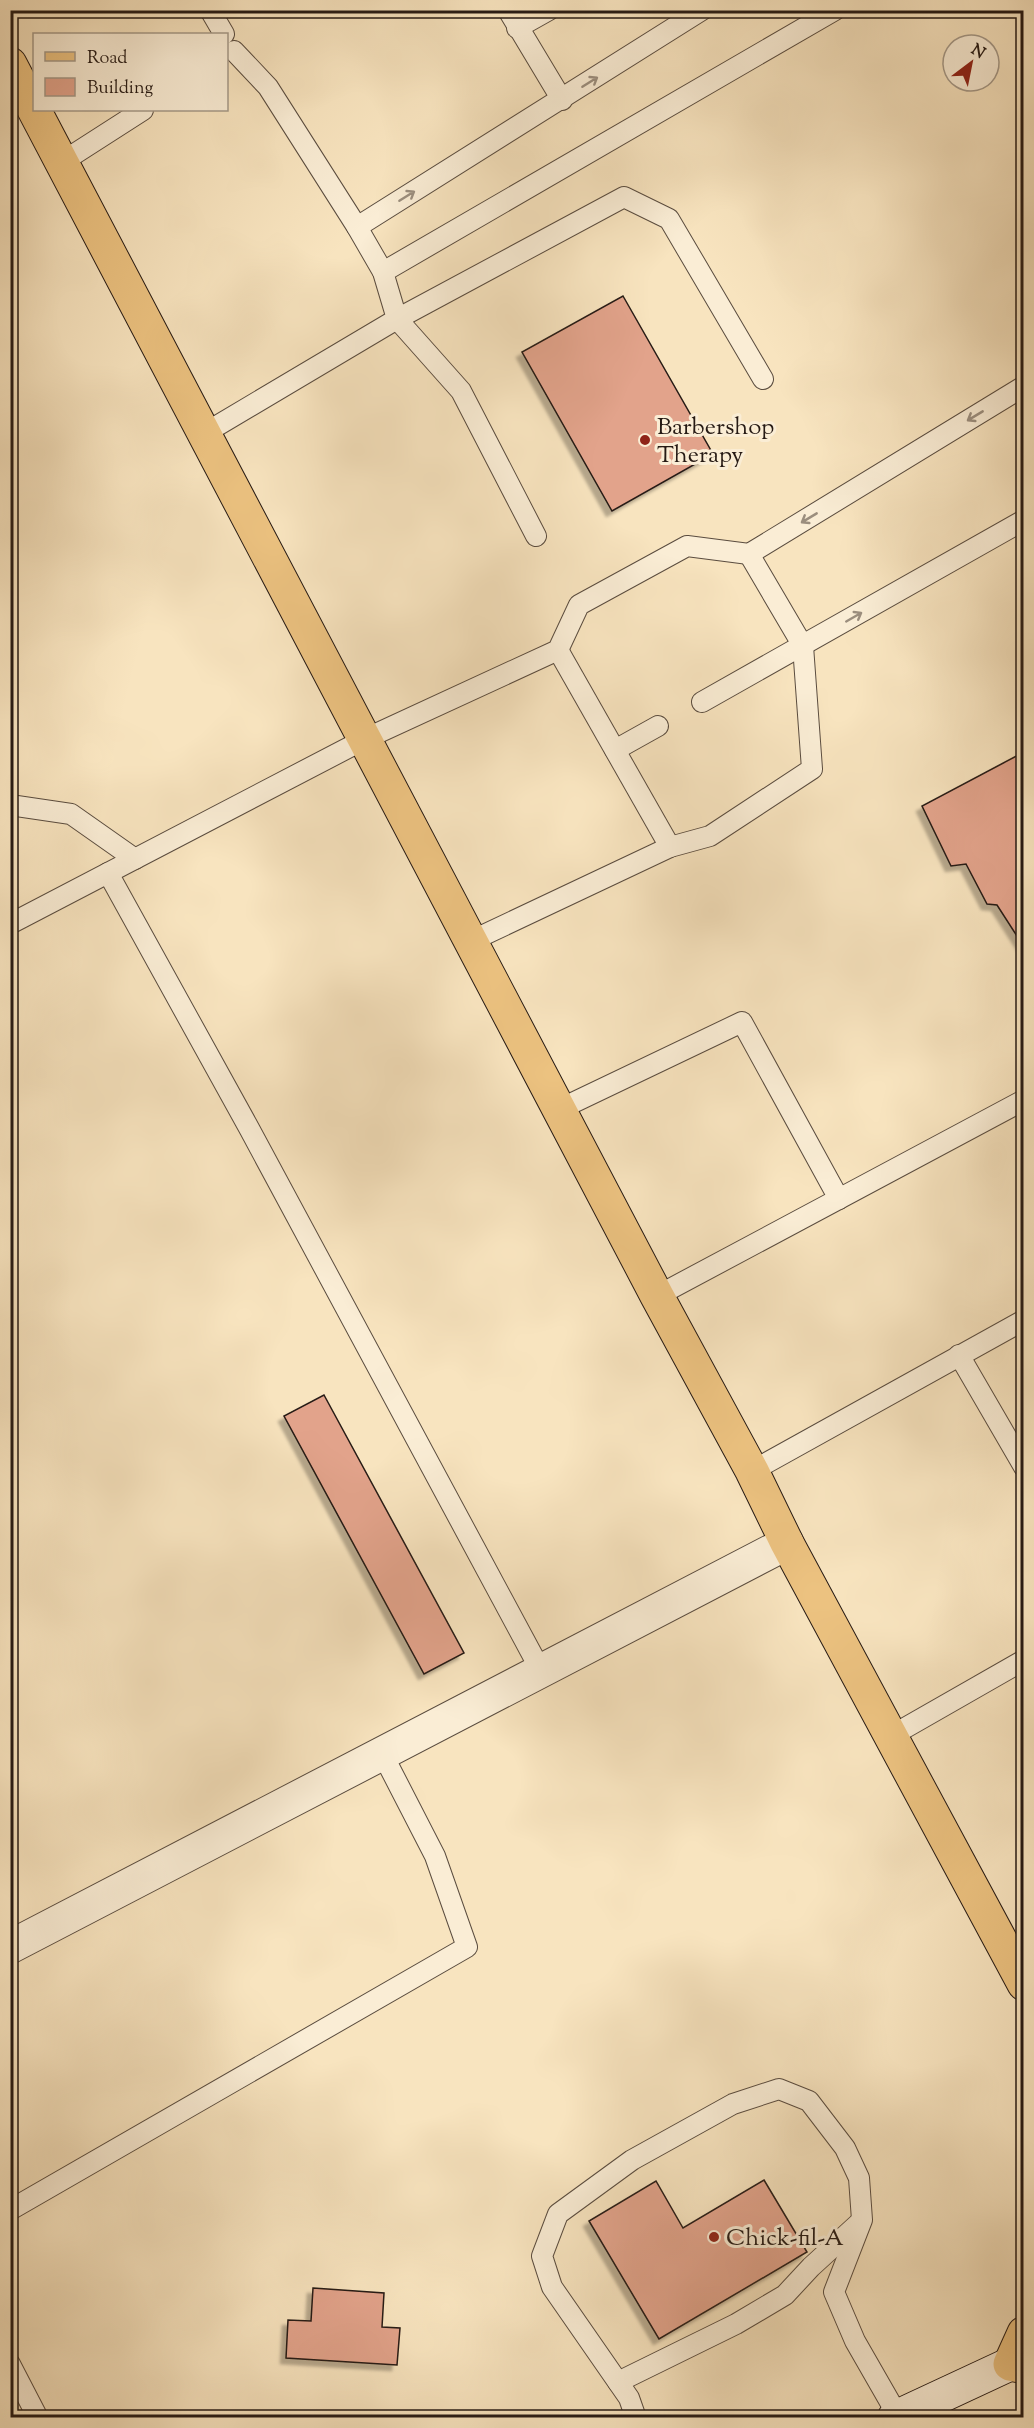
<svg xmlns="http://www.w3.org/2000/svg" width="1034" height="2428" font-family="'Sorts Mill Goudy',serif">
	<defs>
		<filter id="shadow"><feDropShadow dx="-5.5" dy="5.5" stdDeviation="1.5" flood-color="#0004"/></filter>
	</defs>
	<rect width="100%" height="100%" fill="#f8e4bf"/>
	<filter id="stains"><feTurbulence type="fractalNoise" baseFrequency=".00333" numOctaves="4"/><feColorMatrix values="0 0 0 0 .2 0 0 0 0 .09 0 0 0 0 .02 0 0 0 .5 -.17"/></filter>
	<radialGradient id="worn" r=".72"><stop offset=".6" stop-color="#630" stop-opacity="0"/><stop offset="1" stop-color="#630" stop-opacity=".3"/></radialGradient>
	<g fill="#e2a38b" stroke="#261a14" stroke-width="1.5" filter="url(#shadow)">
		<path d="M 623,296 L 713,454 L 612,511 L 522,352 Z"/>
		<path d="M 1024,752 L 1024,947 L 997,905 L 987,904 L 966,864 L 951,866 L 922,806 Z"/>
		<path d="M 324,1395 L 464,1653 L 424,1674 L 284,1416 Z"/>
		<path d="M 764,2180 L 807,2252 L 659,2339 L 589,2221 L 656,2181 L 683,2228 Z"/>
		<path d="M 313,2288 L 384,2293 L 382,2327 L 400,2328 L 397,2365 L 286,2358 L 288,2320 L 311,2321 Z"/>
	</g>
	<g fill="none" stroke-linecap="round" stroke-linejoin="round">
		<defs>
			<g id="lane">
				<path d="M 210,10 L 224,34"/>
				<path d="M 508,10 L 562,100"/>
				<path d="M 517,28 L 549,10"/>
				<path d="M 62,162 L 143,110"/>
				<path d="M 357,227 L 702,10"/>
				<path d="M 383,272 L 835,10"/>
				<path d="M 205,433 L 397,319 L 383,272 L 357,227 L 268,87 L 234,51"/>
				<path d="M 536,536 L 461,391 L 397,319 L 624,197 L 669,219 L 763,379"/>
				<path d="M 558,650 L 670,847"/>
				<path d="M 702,702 L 1024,520"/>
				<path d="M 615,750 L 658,726"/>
				<path d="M 10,805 L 71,814 L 135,859"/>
				<path d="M 108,873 L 250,1130 L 541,1671"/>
				<path d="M 10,924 L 365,739 L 558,650 L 579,605 L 687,546 L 749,554 L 1021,388 L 1024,393"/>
				<path d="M 471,941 L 670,847 L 710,836 L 812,769 L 803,646 L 749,554"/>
				<path d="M 560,1109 L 742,1022 L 839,1199"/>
				<path d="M 657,1296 L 1024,1100"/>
				<path d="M 959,1355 L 1024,1467"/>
				<path d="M 752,1471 L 1024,1320"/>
				<path d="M 891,1736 L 1024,1660"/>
				<path d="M 10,2210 L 467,1947 L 435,1856 L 382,1753"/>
				<path d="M 10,2364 L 38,2418"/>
				<path d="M 618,2382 L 736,2324 L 785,2295 L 811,2267 L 858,2224"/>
				<path d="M 636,2418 L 629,2398 L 552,2287 L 542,2256 L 558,2214 L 632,2160 L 733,2104 L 779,2089 L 809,2101 L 845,2148 L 859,2178 L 862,2220 L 834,2292 L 855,2341 L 898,2416"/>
			</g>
			<path id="street" d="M 10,1947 L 787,1543"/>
			<path id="secondary" d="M 894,2418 L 1010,2364 L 1024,2356"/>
			<g id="primary">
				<path d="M 10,64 L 657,1296 L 752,1471 L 787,1543 L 1024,1984"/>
				<path d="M 1024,2333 L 1010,2364 L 1024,2367"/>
			</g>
		</defs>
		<use href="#lane" stroke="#5a4c3f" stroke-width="22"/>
		<use href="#street" stroke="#5a4c3f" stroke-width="35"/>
		<use href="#secondary" stroke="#261a14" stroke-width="35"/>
		<use href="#primary" stroke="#261a14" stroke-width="35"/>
		<use href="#lane" stroke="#faedd5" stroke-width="20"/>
		<use href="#street" stroke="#faedd5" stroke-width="33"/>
		<use href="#secondary" stroke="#faedd5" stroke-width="33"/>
		<use href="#primary" stroke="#ecc280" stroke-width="33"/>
	</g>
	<defs><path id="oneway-shaft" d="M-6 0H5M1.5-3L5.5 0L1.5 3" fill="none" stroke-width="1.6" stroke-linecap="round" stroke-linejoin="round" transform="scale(1.5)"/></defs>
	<g stroke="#9b8e7e">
		<use href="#oneway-shaft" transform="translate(590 82) rotate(-32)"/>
		<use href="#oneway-shaft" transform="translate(407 196) rotate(-32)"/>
		<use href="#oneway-shaft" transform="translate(975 416) rotate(149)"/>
		<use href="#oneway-shaft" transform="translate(809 518) rotate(149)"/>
		<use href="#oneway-shaft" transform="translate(854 617) rotate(-30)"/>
	</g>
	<g fill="#8f2418" stroke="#faedd5" stroke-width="2">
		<circle cx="645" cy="440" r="6"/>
		<circle cx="714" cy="2237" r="6"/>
	</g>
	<g text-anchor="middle" stroke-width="6" stroke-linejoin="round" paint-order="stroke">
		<g font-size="24" fill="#261a14" stroke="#faedd5" text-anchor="start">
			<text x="657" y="434">Barbershop<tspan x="657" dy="28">Therapy</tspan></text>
			<text x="726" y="2245">Chick-fil-A</text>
		</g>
	</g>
	<rect width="1034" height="2428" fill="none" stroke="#f8e4bf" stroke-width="36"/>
	<rect x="12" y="12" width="1010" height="2404" fill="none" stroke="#261a14" stroke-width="3"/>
	<rect x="18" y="18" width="998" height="2392" fill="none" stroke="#261a14" stroke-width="1.5"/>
	<rect x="33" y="33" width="195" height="78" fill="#faedd5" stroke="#a59988" stroke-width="1.5"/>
	<rect x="45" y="52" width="30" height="9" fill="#ecc280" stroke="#a59988" stroke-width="1.5"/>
	<text x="87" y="63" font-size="18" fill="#261a14">Road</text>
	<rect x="45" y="78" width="30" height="18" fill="#e2a38b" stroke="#a59988" stroke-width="1.5"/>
	<text x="87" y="93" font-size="18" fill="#261a14">Building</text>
	<g transform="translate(971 63) rotate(32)"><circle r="28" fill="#faedd5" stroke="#a59988" stroke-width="1.5"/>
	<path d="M0-4.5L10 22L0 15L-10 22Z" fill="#8f2418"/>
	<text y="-9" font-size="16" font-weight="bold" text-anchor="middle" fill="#261a14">N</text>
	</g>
	<rect width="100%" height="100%" filter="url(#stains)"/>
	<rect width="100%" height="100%" fill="url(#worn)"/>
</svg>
